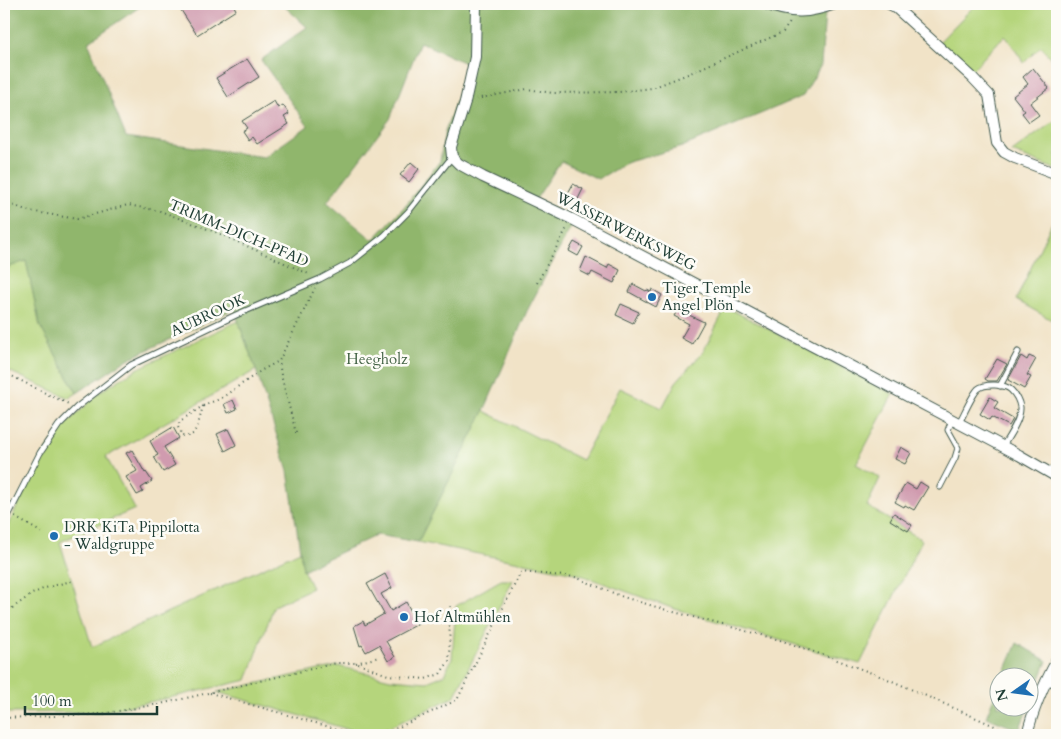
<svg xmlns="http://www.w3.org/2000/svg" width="1061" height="739" font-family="Cardo,serif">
	<rect width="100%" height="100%" fill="#fdfcf7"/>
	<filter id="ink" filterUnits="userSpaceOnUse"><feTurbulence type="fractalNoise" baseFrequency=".02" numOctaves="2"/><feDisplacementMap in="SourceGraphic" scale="10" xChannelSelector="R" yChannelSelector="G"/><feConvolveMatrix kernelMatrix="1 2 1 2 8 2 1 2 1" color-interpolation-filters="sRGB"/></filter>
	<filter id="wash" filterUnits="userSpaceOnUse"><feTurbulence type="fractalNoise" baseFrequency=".0096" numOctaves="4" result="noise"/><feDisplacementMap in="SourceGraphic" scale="20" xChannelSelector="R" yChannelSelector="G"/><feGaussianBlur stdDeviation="1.12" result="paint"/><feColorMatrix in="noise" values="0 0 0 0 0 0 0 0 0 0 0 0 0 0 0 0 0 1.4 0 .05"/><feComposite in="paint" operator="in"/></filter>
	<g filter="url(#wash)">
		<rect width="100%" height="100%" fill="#f1e3c7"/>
		<g fill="#b5d57c" stroke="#6a8958">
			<path d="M 976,4 L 1057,4 L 1057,66 L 1041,46 L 1024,63 L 1005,35 L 971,71 L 939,42 Z"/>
			<path d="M 1057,119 L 1057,170 L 1012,152 Z"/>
			<path d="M 1057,212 L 1057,323 L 1016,300 Z"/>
			<path d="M 26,260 L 40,326 L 77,393 L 69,398 L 4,369 L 4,269 Z"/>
			<path d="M 726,307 L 893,394 L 856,464 L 880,478 L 867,506 L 922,540 L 860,664 L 672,608 L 575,573 L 418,542 L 484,411 L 582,460 L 620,388 L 662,408 L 676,382 L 703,352 Z"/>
			<path d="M 238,321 L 256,370 L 106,457 L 135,509 L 60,542 L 92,647 L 300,551 L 303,570 L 312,588 L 274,606 L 247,680 L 164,699 L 99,712 L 4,713 L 4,533 L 44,453 L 65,425 L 101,391 L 137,369 Z"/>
			<path d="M 501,580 L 513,580 L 454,697 L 373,735 L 368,735 L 217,692 L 338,666 L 390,679 L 427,682 L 444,675 L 452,659 L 456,606 Z"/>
		</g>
		<g fill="#90b66c" stroke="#587a50" fill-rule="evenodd">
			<path d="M 4,4 L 144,4 L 88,42 L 126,137 L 264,157 L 308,126 L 261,60 L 307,27 L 282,4 L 756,4 L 787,17 L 810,17 L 825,13 L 821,65 L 803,96 L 682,147 L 628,162 L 598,179 L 561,161 L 532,205 L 572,225 L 527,311 L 484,411 L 418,542 L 377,535 L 303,570 L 288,471 L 256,370 L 234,309 L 128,359 L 77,393 L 40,326 L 26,261 L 4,269 ZM 420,42 L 467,64 L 456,101 L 445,131 L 440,161 L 404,207 L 373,240 L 327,202 L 390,119 Z"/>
			<path d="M 1017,643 L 1047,661 L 1019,730 L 986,717 L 998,687 L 998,706 L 1028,706 L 1028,676 L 1003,676 Z"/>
		</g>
		<g id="blocks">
			<g fill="#d09baf">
				<path d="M 185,4 L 233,4 L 236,10 L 197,35 L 179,7 Z"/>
				<path d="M 247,59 L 259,77 L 228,97 L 216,78 Z"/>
				<path d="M 1033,68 L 1049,88 L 1030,103 L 1039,115 L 1029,122 L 1022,113 L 1025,111 L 1013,96 L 1028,84 L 1023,77 Z"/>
				<path d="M 274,101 L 278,108 L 283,105 L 289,114 L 284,117 L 289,124 L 257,144 L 252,137 L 248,140 L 242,131 L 247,128 L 242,121 Z"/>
				<path d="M 411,162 L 419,169 L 409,182 L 400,175 Z"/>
				<path d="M 573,184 L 583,189 L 577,201 L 567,195 Z"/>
				<path d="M 574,242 L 583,247 L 578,256 L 569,251 Z"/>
				<path d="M 586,257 L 607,268 L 609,264 L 620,270 L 614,283 L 592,272 L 590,276 L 580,271 Z"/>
				<path d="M 633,284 L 646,291 L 647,290 L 651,292 L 652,289 L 662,295 L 656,307 L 629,292 Z"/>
				<path d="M 621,304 L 639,312 L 633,323 L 616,315 Z"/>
				<path d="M 681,305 L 691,310 L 689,315 L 704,322 L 692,344 L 681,338 L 689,324 L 674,316 Z"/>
				<path d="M 1021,356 L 1027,360 L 1029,356 L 1036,359 L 1027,375 L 1031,377 L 1024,389 L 1008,380 Z"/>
				<path d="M 997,359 L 1007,364 L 997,381 L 988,381 L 985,379 Z"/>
				<path d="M 990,397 L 998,402 L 994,408 L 1013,419 L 1009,426 L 992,417 L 990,420 L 980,414 Z"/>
				<path d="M 233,400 L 237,409 L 228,413 L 224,404 Z"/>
				<path d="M 173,427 L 179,438 L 164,447 L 175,465 L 163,472 L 154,457 L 158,455 L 150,441 Z"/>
				<path d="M 228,429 L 236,445 L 225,451 L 217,434 Z"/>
				<path d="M 901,447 L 911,453 L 905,464 L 895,459 Z"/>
				<path d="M 132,450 L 145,473 L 146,472 L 152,481 L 141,488 L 143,492 L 137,495 L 126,477 L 137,471 L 126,453 Z"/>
				<path d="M 920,482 L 928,487 L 914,510 L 905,505 L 904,507 L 895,502 L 906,483 L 916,489 Z"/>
				<path d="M 894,513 L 912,525 L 908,531 L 890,520 Z"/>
				<path d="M 385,574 L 392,588 L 381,594 L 391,611 L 406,602 L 418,624 L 386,641 L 395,657 L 388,661 L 379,645 L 366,652 L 362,645 L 360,646 L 354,626 L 363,621 L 365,625 L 384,614 L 367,584 Z"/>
			</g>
		</g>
	</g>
	<g filter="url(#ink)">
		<use href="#blocks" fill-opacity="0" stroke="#3e564a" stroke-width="1"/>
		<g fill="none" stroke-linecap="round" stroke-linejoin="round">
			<defs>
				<g id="service">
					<path d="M 1000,386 L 1018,352"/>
					<path d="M 959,423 C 964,414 972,395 978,389 C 985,383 1005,384 1011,390 C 1016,395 1019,401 1020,407 C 1021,419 1009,436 1003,446"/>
					<path d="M 940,487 L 955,458 L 958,448 L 948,430 L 952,420"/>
					<path d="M 4,524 L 40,453 L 59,425 L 77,407 L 131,365 L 236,315 L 320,279 L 350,263 L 384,236 L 408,212 L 452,157"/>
					<path d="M 1047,681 L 1057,686"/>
				</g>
				<g id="minor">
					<path d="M 476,4 L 475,57 L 465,102 L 451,147 L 452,157 L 459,164 L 483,177 L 572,219 L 1019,455 L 1057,477"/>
					<path d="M 766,4 C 792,15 809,13 835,4"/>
					<path d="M 889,4 L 895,7 L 972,77 L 989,95 L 997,143 L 1004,152 L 1015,158 L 1057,174"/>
					<path d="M 1027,735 C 1033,709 1044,684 1057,660"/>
				</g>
			</defs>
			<use href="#service" stroke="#3e564a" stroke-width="7"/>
			<use href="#minor" stroke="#3e564a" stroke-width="12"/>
			<g stroke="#3e564a" stroke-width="2" stroke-dasharray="1 4" stroke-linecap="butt">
				<path d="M 476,99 L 527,89 L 553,93 L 619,92 L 652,88 L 688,74 L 783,32 L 792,20"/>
				<path d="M 4,202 L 29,211 L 77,219 L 128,205 L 160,211 L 218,233 L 311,275"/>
				<path d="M 537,283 L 567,228"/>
				<path d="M 4,372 L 51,396 L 71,405"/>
				<path d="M 203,406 L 198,425 L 193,434 L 188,436 L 182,436 L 178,427 L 180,421 L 206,404 L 220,399 L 262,370 L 279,361"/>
				<path d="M 296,433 L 281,375 L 279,361 L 315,288"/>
				<path d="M 15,517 L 44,534"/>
				<path d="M 4,614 L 32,594 L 45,588 L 75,580"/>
				<path d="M 356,663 L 379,657"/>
				<path d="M 210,693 L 358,735"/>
				<path d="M 4,718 L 101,714 L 165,703 L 337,663 L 356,663 L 388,675 L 425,679 L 440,674 L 449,661 L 450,606"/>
				<path d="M 382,735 L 457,700 L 521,572 L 575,577 L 623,597 L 670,611 L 780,640 L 840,661 L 890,680 L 1006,731 L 1017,733"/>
			</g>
			<use href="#service" stroke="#fff" stroke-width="5"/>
			<use href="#minor" stroke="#fff" stroke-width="10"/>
		</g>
	</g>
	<g fill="#1f6fb2" stroke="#fdfcf7" stroke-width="2">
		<circle cx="652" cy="297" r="5"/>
		<circle cx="54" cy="536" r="5"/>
		<circle cx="404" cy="617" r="5"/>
	</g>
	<g text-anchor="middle" stroke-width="5" stroke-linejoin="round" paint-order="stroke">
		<g font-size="15" fill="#1f3d34" stroke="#fdfcf7">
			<text transform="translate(626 231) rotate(27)" y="5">WASSERWERKSWEG</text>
			<text transform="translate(239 233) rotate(23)" y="5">TRIMM-DICH-PFAD</text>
			<text transform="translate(208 315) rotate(-25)" y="5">AUBROOK</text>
		</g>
		<g font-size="15" fill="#1f3d34" stroke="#fdfcf7" text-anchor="start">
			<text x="662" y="293">Tiger Temple<tspan x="662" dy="17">Angel Plön</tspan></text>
			<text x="64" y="532">DRK KiTa Pippilotta<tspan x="64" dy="17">- Waldgruppe</tspan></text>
			<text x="414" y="622">Hof Altmühlen</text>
		</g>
		<g font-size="15" fill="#446346" stroke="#fdfcf7">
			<text x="377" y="364">Heegholz</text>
		</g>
	</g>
	<rect width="1061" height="739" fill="none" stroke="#fdfcf7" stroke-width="20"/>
	<g transform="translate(1014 692) rotate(256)"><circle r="24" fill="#fdfcf7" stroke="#a4b0a9"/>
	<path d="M0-4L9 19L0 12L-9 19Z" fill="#1f6fb2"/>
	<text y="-8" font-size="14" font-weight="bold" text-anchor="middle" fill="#1f3d34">N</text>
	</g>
	<path d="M25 706v8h132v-8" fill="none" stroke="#1f3d34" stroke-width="2.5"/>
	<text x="32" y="706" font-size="15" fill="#1f3d34" stroke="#fdfcf7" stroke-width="4" paint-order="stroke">100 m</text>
</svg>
